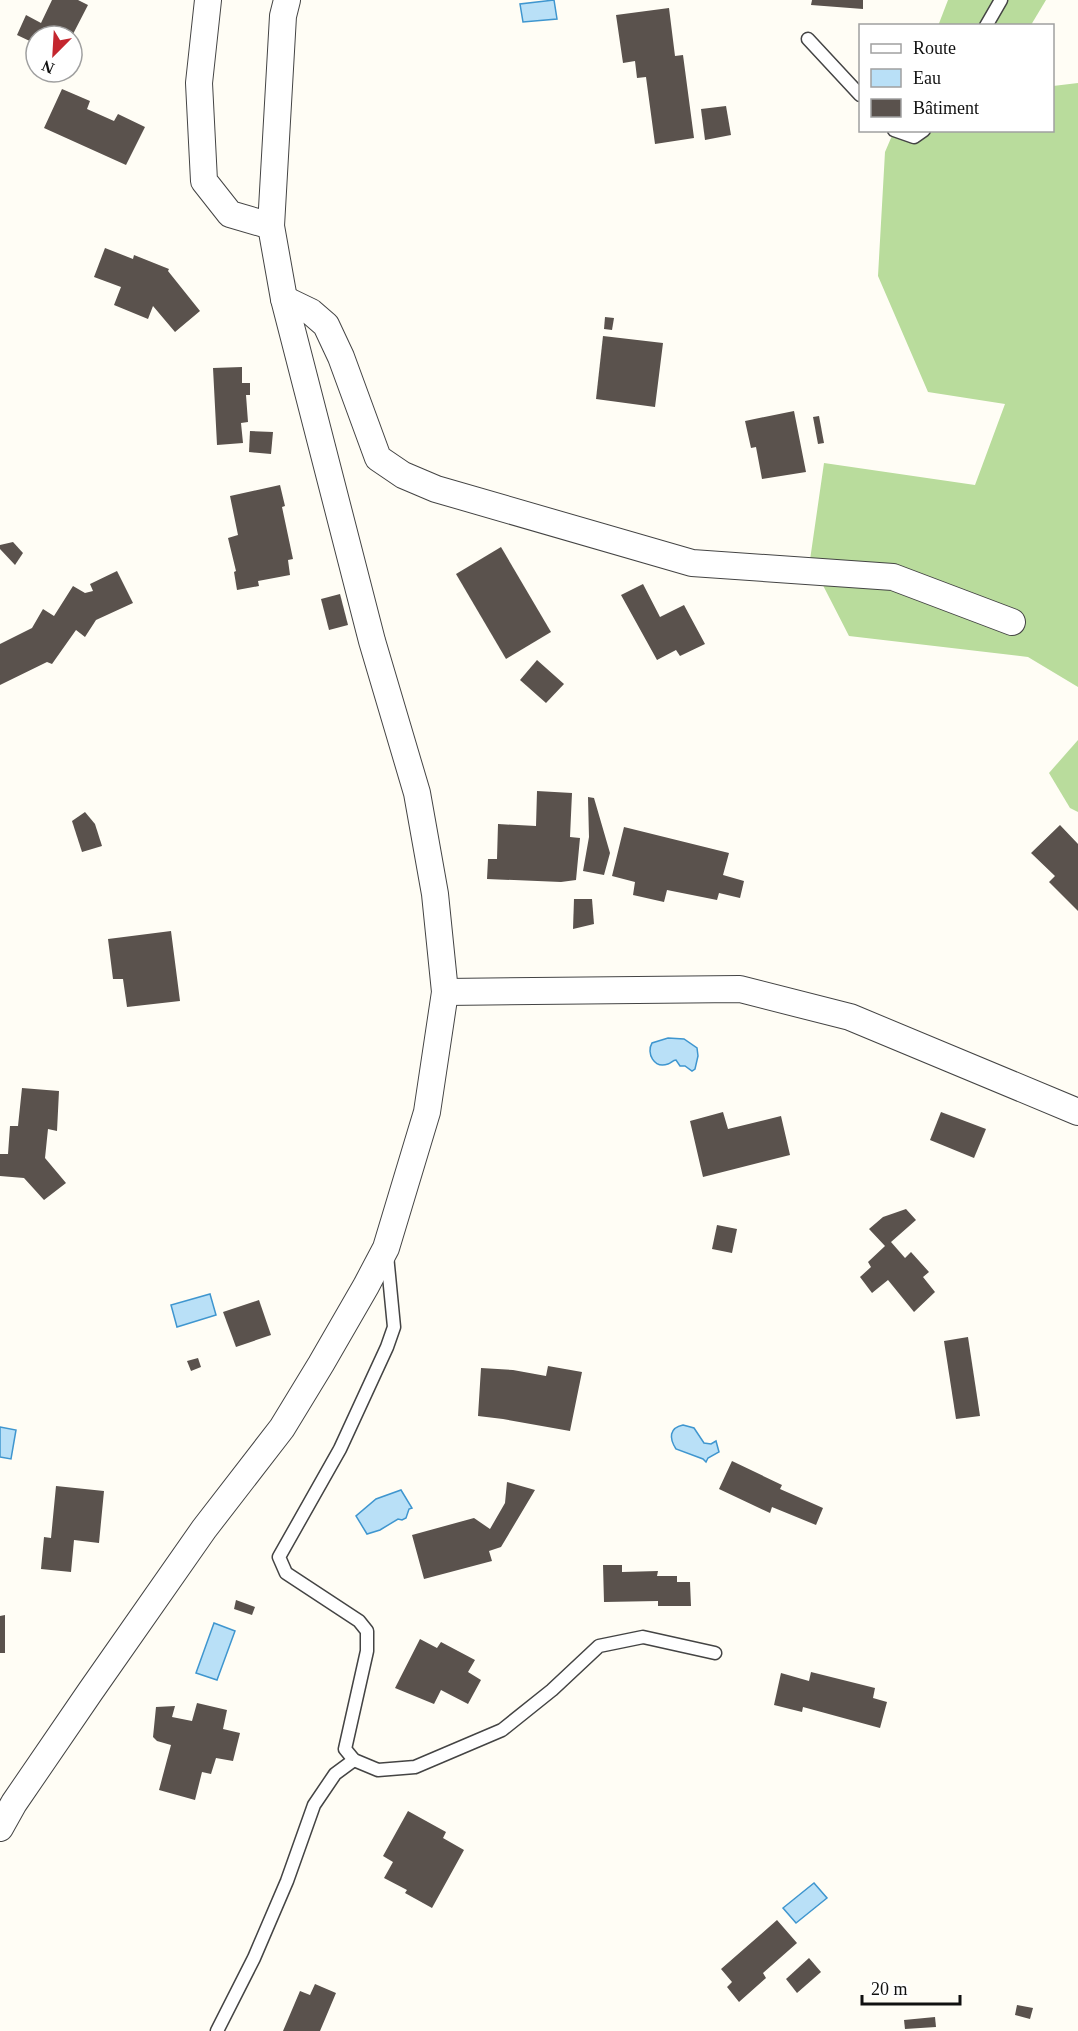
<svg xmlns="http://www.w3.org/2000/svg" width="1078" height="2031" font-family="'Times New Roman',serif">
	<rect width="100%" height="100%" fill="#fffdf5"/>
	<g fill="#b9dc9c">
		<path d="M 948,0 L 1046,0 L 1031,25 L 938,26 Z"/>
		<path d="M 1078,83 L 1078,687 L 1028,657 L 849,636 L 810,560 L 824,463 L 975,485 L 1005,404 L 928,392 L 878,276 L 885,152 L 894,131 L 1052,130 L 1053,86 Z"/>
		<path d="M 1078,740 L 1078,812 L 1070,808 L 1049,773 Z"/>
	</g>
	<g fill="#b9e0f7" stroke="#3f96cf" stroke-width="1.5">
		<path d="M 554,0 L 557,19 L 523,22 L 520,4 Z"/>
		<path d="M 668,1038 L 684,1039 L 697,1048 L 698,1056 L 695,1069 L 692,1071 L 685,1066 L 680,1066 L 676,1060 C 673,1060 671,1063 668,1064 C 654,1069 646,1053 652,1043 Z"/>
		<path d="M 210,1294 L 216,1315 L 177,1327 L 171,1305 Z"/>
		<path d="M 683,1425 L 694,1428 L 704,1443 L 711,1444 L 716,1441 L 719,1452 L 708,1458 L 706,1462 L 703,1459 L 676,1449 C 669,1438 669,1428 683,1425 Z"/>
		<path d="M 0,1427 L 16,1430 L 11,1459 L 0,1457 Z"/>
		<path d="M 401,1490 L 412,1508 L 409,1509 L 406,1518 L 402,1520 L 398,1519 L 380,1530 L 367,1534 L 356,1516 L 376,1499 Z"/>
		<path d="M 214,1623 L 235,1631 L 217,1680 L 196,1673 Z"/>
		<path d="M 814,1883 L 827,1898 L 796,1923 L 783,1908 Z"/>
	</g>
	<g fill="#5a524d">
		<path d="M 52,0 L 78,0 L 88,5 L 72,36 L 66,36 L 54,30 L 51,36 L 36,36 L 36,44 L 17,35 L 26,15 L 41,23 Z"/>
		<path d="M 812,0 L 863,0 L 863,9 L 811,5 Z"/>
		<path d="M 669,8 L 675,56 L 683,55 L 694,138 L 655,144 L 646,77 L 637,78 L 635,61 L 623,63 L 616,15 Z"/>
		<path d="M 62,89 L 90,101 L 87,109 L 114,121 L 118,114 L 145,127 L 126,165 L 44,128 Z"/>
		<path d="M 726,106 L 731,135 L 705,140 L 701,109 Z"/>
		<path d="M 105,248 L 133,259 L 134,255 L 169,269 L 168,271 L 200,311 L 175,332 L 153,306 L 148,319 L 114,305 L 121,287 L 94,277 Z"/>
		<path d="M 605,317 L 614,318 L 612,330 L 604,329 Z"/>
		<path d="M 603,336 L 663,343 L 655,407 L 596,399 Z"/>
		<path d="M 242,367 L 242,383 L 250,383 L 250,395 L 246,395 L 248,422 L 241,423 L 243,443 L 217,445 L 213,368 Z"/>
		<path d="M 794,411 L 806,472 L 762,479 L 756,447 L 751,448 L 745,421 Z"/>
		<path d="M 819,416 L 824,443 L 818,444 L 813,417 Z"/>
		<path d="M 250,431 L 273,432 L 271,454 L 249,452 Z"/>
		<path d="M 280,485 L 285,506 L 282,507 L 293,559 L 288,560 L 290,575 L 258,581 L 259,586 L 237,590 L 234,572 L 236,571 L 228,538 L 238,535 L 230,496 Z"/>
		<path d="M 13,542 L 23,553 L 15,565 L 0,549 L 0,545 Z"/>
		<path d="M 501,547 L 551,632 L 506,659 L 456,574 Z"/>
		<path d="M 117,571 L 133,603 L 96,620 L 85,637 L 76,630 L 52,664 L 47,662 L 0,685 L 0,644 L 32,628 L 43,609 L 54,616 L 73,586 L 85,593 L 93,591 L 90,584 Z"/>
		<path d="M 643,584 L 660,617 L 684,605 L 705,644 L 680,656 L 676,650 L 657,660 L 621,595 Z"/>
		<path d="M 340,594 L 348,625 L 329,630 L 321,599 Z"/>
		<path d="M 537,660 L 564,684 L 546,703 L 520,680 Z"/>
		<path d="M 537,791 L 572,793 L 570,837 L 580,838 L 576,880 L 561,882 L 487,879 L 488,859 L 497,859 L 498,824 L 536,826 Z"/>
		<path d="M 588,797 L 594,798 L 610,853 L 604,875 L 583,871 L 589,837 Z"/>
		<path d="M 85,812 L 95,824 L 102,846 L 82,852 L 72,821 Z"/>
		<path d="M 1060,825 L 1078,844 L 1078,911 L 1049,882 L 1055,876 L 1031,853 Z"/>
		<path d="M 624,827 L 729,853 L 723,875 L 744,881 L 740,898 L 719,893 L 717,900 L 667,890 L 664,902 L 633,895 L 635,882 L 612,876 Z"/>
		<path d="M 574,899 L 592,899 L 594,924 L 573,929 Z"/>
		<path d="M 171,931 L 180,1001 L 127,1007 L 123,979 L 113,979 L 108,939 Z"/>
		<path d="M 22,1088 L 59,1091 L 57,1131 L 48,1129 L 45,1158 L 66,1183 L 44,1200 L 24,1178 L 0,1176 L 0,1154 L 8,1154 L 10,1126 L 18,1126 Z"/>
		<path d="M 723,1112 L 728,1129 L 781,1116 L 790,1155 L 703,1177 L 690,1121 Z"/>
		<path d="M 941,1112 L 986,1129 L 974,1158 L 930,1140 Z"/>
		<path d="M 906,1209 L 916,1220 L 891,1242 L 905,1258 L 911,1252 L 929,1272 L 923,1277 L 935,1292 L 914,1312 L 888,1280 L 872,1293 L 860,1277 L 871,1267 L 868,1262 L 885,1246 L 869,1229 L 883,1217 Z"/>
		<path d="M 717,1225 L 737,1229 L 732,1253 L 712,1249 Z"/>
		<path d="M 259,1300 L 271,1335 L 236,1347 L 223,1312 Z"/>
		<path d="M 968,1337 L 980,1416 L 956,1419 L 944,1341 Z"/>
		<path d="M 198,1358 L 201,1367 L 191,1371 L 187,1361 Z"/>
		<path d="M 548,1366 L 582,1372 L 570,1431 L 503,1419 L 478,1416 L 481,1368 L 513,1370 L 546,1376 Z"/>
		<path d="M 732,1461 L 782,1485 L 780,1489 L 823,1508 L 816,1525 L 772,1507 L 770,1513 L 719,1489 Z"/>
		<path d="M 507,1482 L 535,1490 L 501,1547 L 489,1551 L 492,1561 L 424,1579 L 412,1535 L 474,1518 L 490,1529 L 505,1503 Z"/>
		<path d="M 56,1486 L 104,1491 L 99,1543 L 74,1540 L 71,1572 L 41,1569 L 44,1537 L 51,1538 Z"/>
		<path d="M 603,1565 L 622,1565 L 622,1572 L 658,1571 L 657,1576 L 677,1576 L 677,1582 L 690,1582 L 691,1606 L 658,1606 L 658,1601 L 604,1602 Z"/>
		<path d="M 236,1600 L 255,1607 L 252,1615 L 234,1609 Z"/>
		<path d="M 5,1615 L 5,1653 L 0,1653 L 0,1616 Z"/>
		<path d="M 420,1639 L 437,1648 L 441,1642 L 475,1660 L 468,1672 L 481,1680 L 468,1704 L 441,1690 L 434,1704 L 395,1688 Z"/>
		<path d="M 811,1672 L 875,1688 L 873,1698 L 887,1702 L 880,1728 L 803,1707 L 802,1712 L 774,1705 L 781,1673 L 809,1681 Z"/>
		<path d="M 197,1703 L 227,1710 L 223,1729 L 240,1733 L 233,1761 L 216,1758 L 211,1774 L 202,1772 L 195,1800 L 159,1790 L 171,1745 L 157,1741 L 153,1737 L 156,1707 L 175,1706 L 172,1717 L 192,1721 Z"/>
		<path d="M 408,1811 L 446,1832 L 443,1838 L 464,1850 L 432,1908 L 405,1893 L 407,1890 L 384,1878 L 393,1862 L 383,1856 Z"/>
		<path d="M 777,1920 L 797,1943 L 763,1973 L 766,1978 L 739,2002 L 727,1987 L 732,1982 L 721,1969 Z"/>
		<path d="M 809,1958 L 821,1972 L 797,1993 L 786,1979 Z"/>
		<path d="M 315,1984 L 336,1993 L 320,2031 L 283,2031 L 300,1991 L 310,1995 Z"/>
		<path d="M 1017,2005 L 1033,2008 L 1030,2019 L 1015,2015 Z"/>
		<path d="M 935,2017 L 936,2027 L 905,2029 L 904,2020 Z"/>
	</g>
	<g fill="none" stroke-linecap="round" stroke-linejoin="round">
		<defs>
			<g id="lane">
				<path d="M 986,26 L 1001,0"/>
				<path d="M 808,39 L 860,95"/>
				<path d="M 894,130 L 914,137 L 924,130"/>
				<path d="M 387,1255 L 394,1327 L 387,1347 L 340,1449 L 279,1557 L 286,1573 L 359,1621 L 367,1631 L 367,1651 L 345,1749 L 354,1760 L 378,1770 L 415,1767 L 502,1730 L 552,1690 L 599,1646 L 643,1637 L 715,1653"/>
				<path d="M 217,2031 L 254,1958 L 287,1881 L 314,1805 L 335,1774 L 354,1760"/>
			</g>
			<g id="street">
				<path d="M 208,0 L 199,83 L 204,181 L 230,214 L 271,226"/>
				<path d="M 284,299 L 311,312 L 326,325 L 341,357 L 378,458 L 403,475 L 436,489 L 692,563 L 893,577 L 1012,622"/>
				<path d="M 445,992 L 740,989 L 850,1017 L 1078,1112"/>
				<path d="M 0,1828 L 14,1803 L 90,1692 L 204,1529 L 282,1428 L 321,1364 L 366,1286 L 386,1248 L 427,1112 L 445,992 L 435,894 L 417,793 L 372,641 L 284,299 L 271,226 L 283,16 L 287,0"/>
			</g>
		</defs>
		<use href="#lane" stroke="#444" stroke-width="15"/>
		<use href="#street" stroke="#444" stroke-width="28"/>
		<use href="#lane" stroke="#fff" stroke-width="12"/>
		<use href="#street" stroke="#fff" stroke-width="26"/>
	</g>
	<rect x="859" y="24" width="195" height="108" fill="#ffffff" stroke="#a0a0a0" stroke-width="1.5"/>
	<rect x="871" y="44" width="30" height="9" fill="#ffffff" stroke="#a0a0a0" stroke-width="1.5"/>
	<text x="913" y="54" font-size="18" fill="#111111">Route</text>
	<rect x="871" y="69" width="30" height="18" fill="#b9e0f7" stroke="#a0a0a0" stroke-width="1.5"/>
	<text x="913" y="84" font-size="18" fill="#111111">Eau</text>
	<rect x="871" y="99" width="30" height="18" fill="#5a524d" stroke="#a0a0a0" stroke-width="1.5"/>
	<text x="913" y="114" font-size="18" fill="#111111">Bâtiment</text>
	<g transform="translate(54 54) rotate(204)"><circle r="28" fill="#ffffff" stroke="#a0a0a0" stroke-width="1.5"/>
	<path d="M0-4.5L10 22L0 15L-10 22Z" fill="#c4262e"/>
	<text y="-9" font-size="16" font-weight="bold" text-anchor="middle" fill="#111111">N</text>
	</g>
	<path d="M862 1995v9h98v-9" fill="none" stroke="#111111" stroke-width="3"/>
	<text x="871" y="1995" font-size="18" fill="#111111" stroke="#ffffff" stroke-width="4.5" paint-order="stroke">20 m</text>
</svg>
